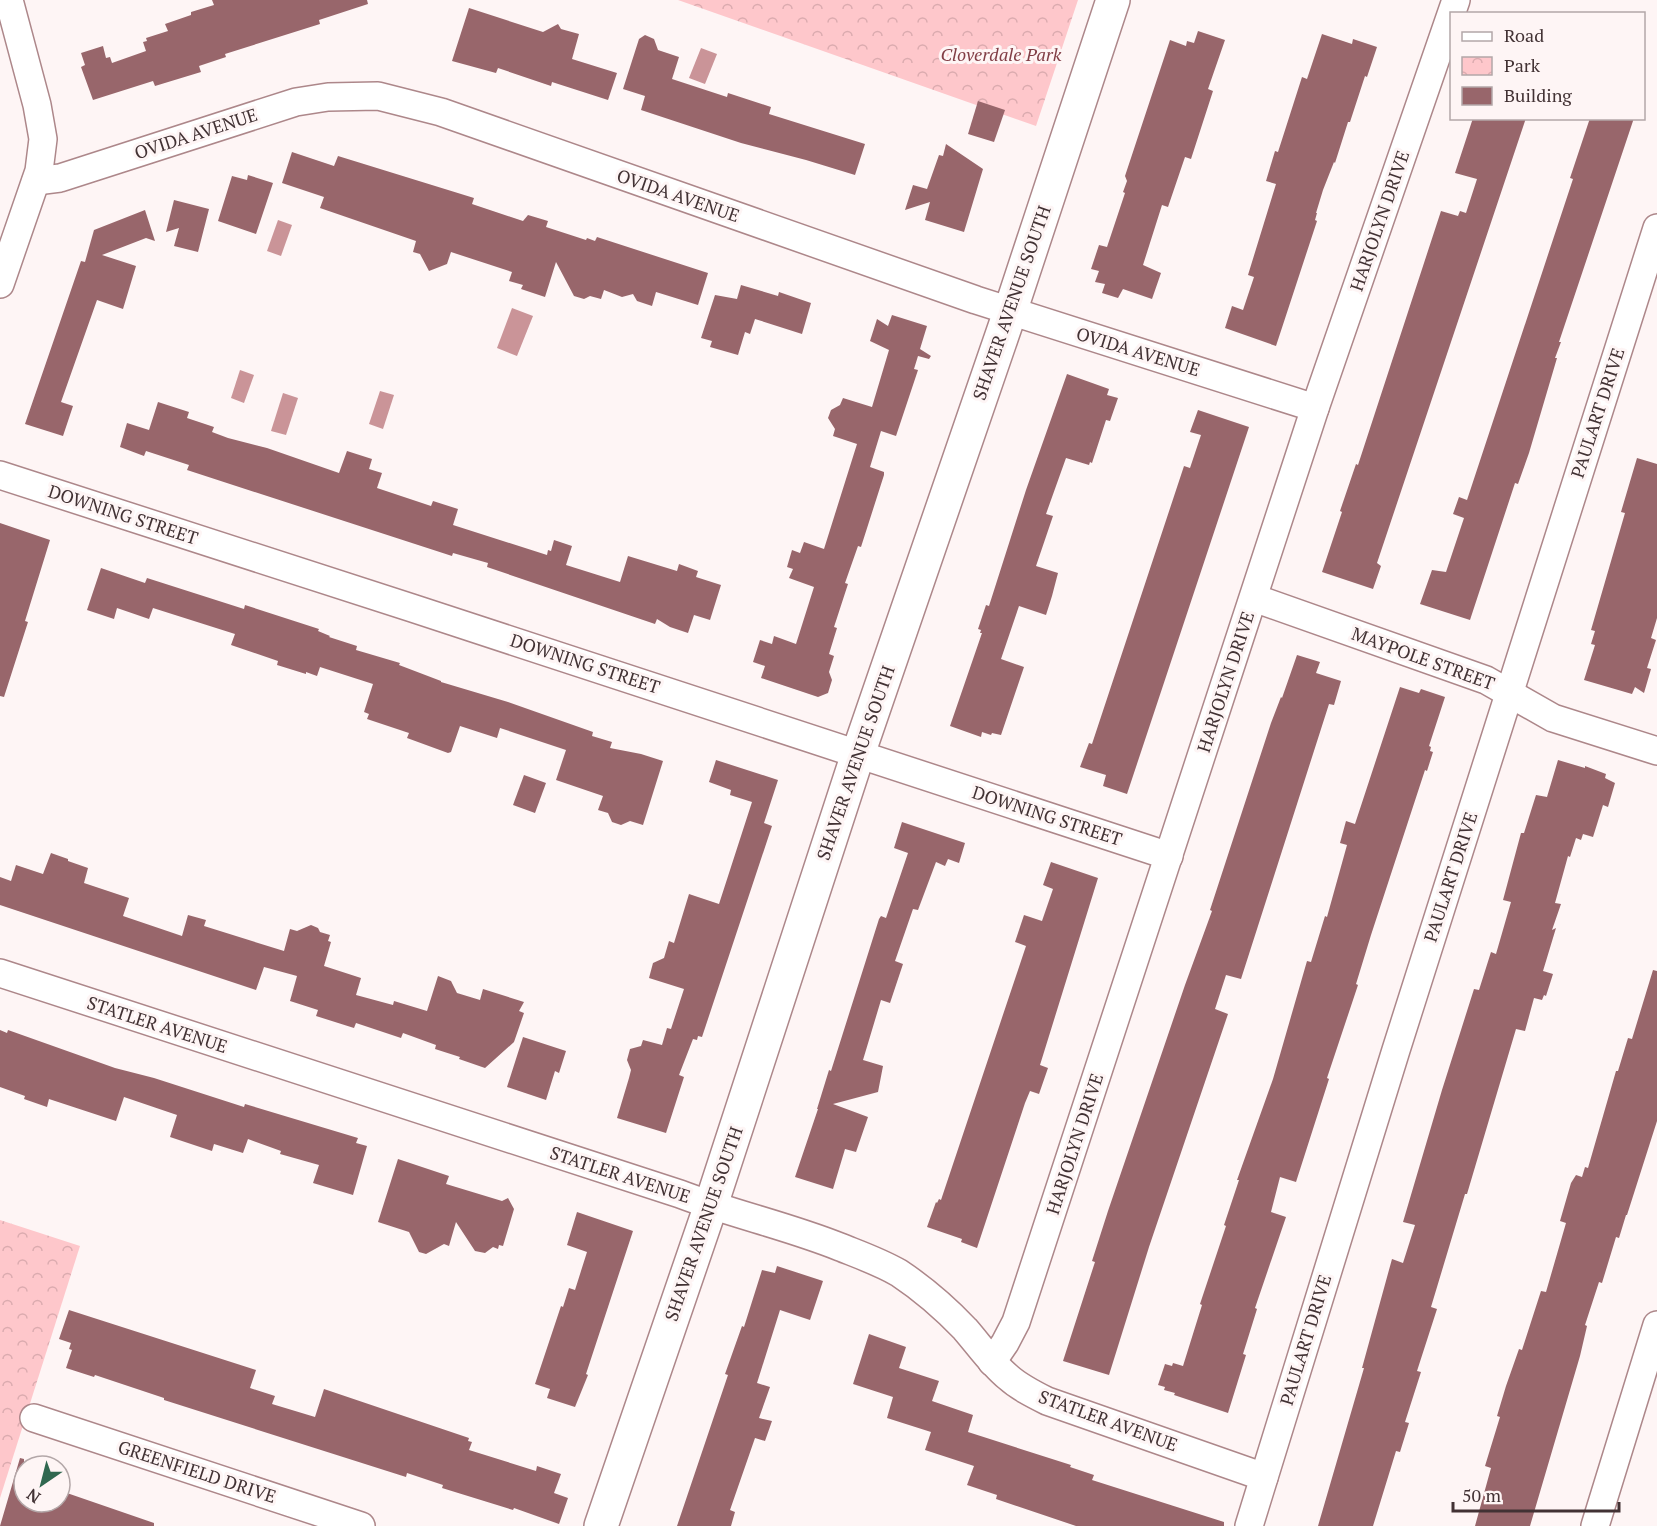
<svg xmlns="http://www.w3.org/2000/svg" width="1657" height="1526" font-family="'PT Serif',serif">
	<defs>
		<pattern id="park-crowns" width="20" height="18" patternUnits="userSpaceOnUse" patternTransform="scale(1.5)"><rect width="20" height="18" fill="#fec7cb"/><path d="M2 6a3 3 0 1 1 6 0M12 15a3 3 0 1 1 6 0" fill="none" stroke="#dbabaf"/></pattern>
	</defs>
	<rect width="100%" height="100%" fill="#fef5f5"/>
	<g fill="url(#park-crowns)">
		<path d="M 678,0 L 1078,0 L 1036,126 Z"/>
		<path d="M 0,1220 L 80,1246 L 0,1498 Z"/>
	</g>
	<g fill="#ca9498">
		<path d="M 701,48 L 717,54 L 705,84 L 689,78 Z"/>
		<path d="M 278,220 L 292,225 L 281,256 L 267,251 Z"/>
		<path d="M 512,308 L 533,316 L 517,356 L 497,348 Z"/>
		<path d="M 240,370 L 254,375 L 244,403 L 231,398 Z"/>
		<path d="M 380,391 L 394,395 L 383,429 L 369,424 Z"/>
		<path d="M 283,393 L 298,398 L 286,435 L 271,431 Z"/>
	</g>
	<g fill="#98666b">
		<path d="M 212,0 L 367,0 L 368,4 L 319,20 L 320,24 L 225,54 L 226,57 L 199,66 L 201,72 L 155,86 L 153,81 L 93,100 L 81,67 L 85,65 L 81,53 L 103,46 L 106,58 L 110,57 L 112,63 L 146,51 L 143,42 L 147,41 L 146,38 L 168,31 L 165,24 L 191,15 L 191,12 L 214,5 Z"/>
		<path d="M 469,8 L 543,32 L 558,24 L 561,29 L 579,34 L 572,59 L 617,73 L 608,100 L 552,82 L 551,86 L 498,68 L 496,73 L 452,61 Z"/>
		<path d="M 1198,31 L 1225,40 L 1208,89 L 1213,91 L 1191,159 L 1185,157 L 1168,207 L 1162,205 L 1143,265 L 1161,273 L 1152,299 L 1123,289 L 1118,298 L 1102,293 L 1105,284 L 1095,282 L 1099,271 L 1091,269 L 1099,245 L 1107,247 L 1125,193 L 1123,192 L 1127,181 L 1125,176 L 1170,40 L 1186,46 L 1187,41 L 1194,43 Z"/>
		<path d="M 1322,34 L 1352,44 L 1353,39 L 1377,47 L 1367,77 L 1365,76 L 1350,122 L 1348,122 L 1335,163 L 1334,162 L 1323,190 L 1316,213 L 1317,213 L 1315,220 L 1317,221 L 1276,346 L 1225,328 L 1232,306 L 1243,310 L 1254,277 L 1248,275 L 1276,184 L 1266,181 L 1275,151 L 1278,152 L 1302,77 L 1307,79 Z"/>
		<path d="M 645,35 L 654,39 L 658,50 L 679,57 L 672,79 L 727,97 L 728,93 L 771,107 L 769,114 L 865,144 L 855,175 L 806,160 L 741,143 L 641,110 L 645,96 L 623,89 L 639,39 Z"/>
		<path d="M 978,101 L 1005,110 L 994,142 L 968,134 Z"/>
		<path d="M 1473,118 L 1526,118 L 1377,563 L 1381,566 L 1373,589 L 1322,572 L 1342,512 L 1340,511 L 1356,464 L 1358,465 L 1441,211 L 1458,216 L 1460,211 L 1466,213 L 1477,179 L 1455,173 Z"/>
		<path d="M 1590,118 L 1634,118 L 1559,342 L 1561,342 L 1555,358 L 1557,358 L 1529,453 L 1518,484 L 1515,483 L 1470,620 L 1420,604 L 1432,570 L 1446,572 L 1464,518 L 1453,514 L 1459,497 L 1467,500 L 1573,179 L 1570,178 Z"/>
		<path d="M 946,144 L 983,169 L 964,232 L 925,220 L 930,202 L 905,210 L 913,185 L 927,189 L 939,155 L 943,156 Z"/>
		<path d="M 292,152 L 334,166 L 338,156 L 474,198 L 472,204 L 523,221 L 528,215 L 548,221 L 546,227 L 586,240 L 587,238 L 595,241 L 597,237 L 708,273 L 698,305 L 656,292 L 652,306 L 637,301 L 633,294 L 622,297 L 604,290 L 601,299 L 590,296 L 584,299 L 574,296 L 556,262 L 545,297 L 521,289 L 523,285 L 509,281 L 512,272 L 451,252 L 447,264 L 429,271 L 420,254 L 413,252 L 416,241 L 320,208 L 324,197 L 282,183 Z"/>
		<path d="M 248,175 L 273,183 L 256,234 L 218,221 L 232,176 L 247,180 Z"/>
		<path d="M 174,200 L 209,209 L 198,252 L 174,246 L 179,228 L 166,232 Z"/>
		<path d="M 145,210 L 155,241 L 146,238 L 102,255 L 136,266 L 123,309 L 97,300 L 61,402 L 73,406 L 63,436 L 25,424 L 81,261 L 85,262 L 94,230 Z"/>
		<path d="M 741,285 L 778,296 L 779,292 L 811,303 L 802,334 L 755,319 L 750,334 L 745,332 L 738,355 L 710,347 L 712,341 L 701,338 L 715,295 L 737,299 Z"/>
		<path d="M 892,315 L 927,326 L 920,349 L 931,356 L 929,359 L 918,356 L 914,369 L 918,370 L 896,436 L 881,431 L 870,467 L 884,472 L 884,475 L 861,547 L 858,546 L 845,583 L 848,584 L 834,627 L 837,628 L 829,654 L 834,656 L 829,672 L 832,680 L 828,693 L 818,697 L 761,678 L 765,666 L 753,662 L 760,640 L 772,644 L 774,636 L 796,644 L 814,587 L 789,578 L 793,569 L 787,567 L 792,550 L 800,553 L 804,542 L 824,549 L 857,444 L 833,436 L 835,429 L 828,418 L 831,410 L 840,405 L 843,398 L 872,407 L 889,350 L 870,341 L 877,319 L 888,326 Z"/>
		<path d="M 1067,374 L 1109,389 L 1107,395 L 1118,398 L 1110,421 L 1106,420 L 1092,463 L 1090,462 L 1089,465 L 1066,458 L 1046,514 L 1053,516 L 1036,566 L 1058,573 L 1052,596 L 1046,615 L 1019,606 L 1001,659 L 1024,667 L 1001,735 L 992,733 L 991,735 L 982,732 L 981,737 L 950,726 L 982,633 L 980,633 L 981,630 L 978,629 L 986,605 L 989,606 L 1026,490 Z"/>
		<path d="M 158,402 L 189,412 L 187,418 L 214,427 L 212,432 L 228,438 L 267,448 L 339,473 L 347,451 L 372,459 L 369,469 L 382,473 L 377,488 L 431,506 L 433,501 L 458,509 L 453,525 L 547,555 L 548,550 L 551,551 L 554,540 L 572,546 L 566,565 L 620,582 L 628,556 L 677,571 L 679,564 L 698,571 L 696,577 L 721,585 L 710,620 L 694,615 L 688,633 L 670,627 L 657,619 L 655,624 L 487,567 L 488,563 L 453,553 L 452,556 L 187,470 L 189,465 L 146,451 L 144,456 L 120,447 L 127,423 L 149,430 Z"/>
		<path d="M 1198,410 L 1249,427 L 1127,794 L 1103,786 L 1106,775 L 1080,767 L 1089,743 L 1092,744 L 1184,466 L 1190,468 L 1201,435 L 1190,432 Z"/>
		<path d="M 1637,458 L 1657,464 L 1657,618 L 1651,638 L 1656,640 L 1647,668 L 1651,669 L 1644,693 L 1635,687 L 1632,694 L 1584,680 L 1595,645 L 1591,644 L 1595,631 L 1591,630 L 1625,513 L 1621,512 Z"/>
		<path d="M 0,523 L 50,540 L 25,621 L 28,622 L 4,697 L 0,696 Z"/>
		<path d="M 101,568 L 145,583 L 147,578 L 244,609 L 245,605 L 319,629 L 318,631 L 330,636 L 329,637 L 357,646 L 356,650 L 400,663 L 399,665 L 441,681 L 441,682 L 508,702 L 593,732 L 592,736 L 612,742 L 610,748 L 641,754 L 663,761 L 643,825 L 630,821 L 621,825 L 612,822 L 608,813 L 598,810 L 603,796 L 556,780 L 566,750 L 500,728 L 497,738 L 460,726 L 451,752 L 448,753 L 407,738 L 409,733 L 367,719 L 369,714 L 364,712 L 373,684 L 320,667 L 317,676 L 306,672 L 306,674 L 277,665 L 278,661 L 231,645 L 235,634 L 153,608 L 149,619 L 117,608 L 114,619 L 87,610 Z"/>
		<path d="M 1297,655 L 1320,662 L 1316,673 L 1341,681 L 1334,705 L 1329,704 L 1241,979 L 1226,975 L 1215,1009 L 1228,1014 L 1149,1247 L 1109,1375 L 1063,1361 L 1094,1265 L 1095,1262 L 1092,1261 L 1108,1211 L 1185,985 L 1212,911 L 1210,910 L 1271,723 L 1281,697 L 1282,698 Z"/>
		<path d="M 1400,687 L 1419,693 L 1421,689 L 1445,697 L 1429,746 L 1431,747 L 1430,751 L 1433,752 L 1427,771 L 1425,770 L 1371,935 L 1356,984 L 1358,985 L 1327,1078 L 1329,1079 L 1296,1182 L 1280,1177 L 1271,1212 L 1286,1217 L 1255,1308 L 1257,1309 L 1243,1354 L 1246,1355 L 1228,1413 L 1174,1395 L 1175,1393 L 1164,1390 L 1165,1387 L 1158,1385 L 1165,1364 L 1172,1366 L 1173,1363 L 1183,1366 L 1202,1305 L 1200,1304 L 1226,1226 L 1224,1225 L 1239,1180 L 1237,1180 L 1273,1079 L 1307,961 L 1311,962 L 1325,916 L 1327,917 L 1347,845 L 1340,843 L 1346,821 L 1355,824 Z"/>
		<path d="M 716,760 L 778,780 L 764,823 L 772,826 L 702,1037 L 698,1036 L 697,1040 L 693,1039 L 679,1075 L 684,1077 L 666,1133 L 617,1118 L 629,1078 L 631,1070 L 627,1060 L 630,1049 L 641,1046 L 643,1040 L 662,1045 L 667,1028 L 671,1029 L 684,989 L 649,978 L 653,963 L 664,958 L 669,941 L 674,943 L 689,894 L 719,904 L 752,802 L 730,795 L 731,790 L 709,782 Z"/>
		<path d="M 1558,760 L 1585,768 L 1585,766 L 1606,774 L 1605,778 L 1615,783 L 1608,807 L 1603,805 L 1593,837 L 1583,834 L 1581,840 L 1576,838 L 1570,857 L 1568,856 L 1555,903 L 1561,904 L 1552,930 L 1556,928 L 1543,971 L 1553,974 L 1546,996 L 1544,995 L 1542,1000 L 1534,998 L 1525,1031 L 1516,1029 L 1467,1194 L 1465,1194 L 1431,1307 L 1437,1309 L 1417,1371 L 1421,1372 L 1405,1422 L 1409,1423 L 1400,1452 L 1396,1451 L 1373,1526 L 1318,1526 L 1364,1368 L 1362,1368 L 1392,1259 L 1403,1263 L 1415,1225 L 1403,1222 L 1442,1090 L 1474,989 L 1479,990 L 1491,952 L 1496,954 L 1511,902 L 1503,900 L 1521,833 L 1524,833 L 1536,795 L 1547,797 Z"/>
		<path d="M 524,775 L 546,783 L 535,813 L 513,805 Z"/>
		<path d="M 902,822 L 965,843 L 959,863 L 948,859 L 945,866 L 936,862 L 918,910 L 913,909 L 895,961 L 903,964 L 890,1003 L 881,1000 L 863,1060 L 883,1066 L 878,1092 L 833,1104 L 868,1117 L 856,1152 L 845,1149 L 833,1189 L 795,1177 L 818,1109 L 817,1109 L 829,1070 L 831,1071 L 879,919 L 881,916 L 886,918 L 908,853 L 894,848 Z"/>
		<path d="M 51,853 L 68,859 L 68,861 L 88,868 L 84,883 L 129,898 L 123,916 L 182,936 L 188,915 L 206,920 L 204,926 L 284,951 L 290,929 L 297,931 L 311,925 L 318,928 L 320,932 L 330,935 L 328,941 L 331,942 L 324,966 L 361,978 L 356,995 L 393,1005 L 394,1001 L 427,1011 L 438,976 L 451,981 L 457,993 L 480,1000 L 483,989 L 524,1002 L 519,1011 L 524,1013 L 514,1042 L 485,1068 L 459,1059 L 460,1057 L 435,1049 L 436,1045 L 403,1033 L 401,1038 L 356,1023 L 354,1028 L 316,1016 L 318,1010 L 290,1001 L 297,976 L 264,967 L 256,990 L 0,905 L 0,877 L 11,881 L 16,865 L 43,874 Z"/>
		<path d="M 1051,862 L 1098,878 L 1040,1065 L 1048,1068 L 1039,1094 L 1030,1091 L 1025,1103 L 977,1248 L 961,1242 L 962,1239 L 927,1227 L 936,1202 L 937,1203 L 939,1199 L 941,1200 L 1026,946 L 1015,942 L 1024,915 L 1042,921 L 1053,889 L 1043,885 Z"/>
		<path d="M 1653,970 L 1657,971 L 1657,1121 L 1627,1215 L 1626,1215 L 1619,1238 L 1616,1237 L 1602,1283 L 1599,1282 L 1585,1325 L 1587,1326 L 1580,1356 L 1530,1526 L 1475,1526 L 1491,1468 L 1485,1466 L 1500,1417 L 1497,1416 L 1506,1386 L 1519,1349 L 1522,1350 L 1541,1291 L 1546,1292 L 1566,1223 L 1560,1221 L 1571,1183 L 1576,1175 L 1582,1177 L 1585,1167 L 1588,1168 L 1616,1071 L 1618,1071 L 1628,1038 L 1632,1039 Z"/>
		<path d="M 0,1030 L 7,1033 L 8,1030 L 115,1068 L 154,1078 L 244,1107 L 245,1104 L 358,1138 L 356,1143 L 367,1146 L 353,1195 L 313,1183 L 319,1165 L 280,1154 L 281,1151 L 248,1139 L 243,1153 L 214,1144 L 212,1151 L 170,1137 L 177,1115 L 124,1097 L 116,1121 L 49,1099 L 47,1107 L 24,1099 L 25,1096 L 0,1087 Z"/>
		<path d="M 523,1037 L 566,1051 L 559,1073 L 555,1071 L 546,1100 L 507,1087 Z"/>
		<path d="M 398,1159 L 449,1176 L 446,1184 L 502,1201 L 508,1198 L 514,1209 L 503,1246 L 499,1245 L 498,1249 L 493,1247 L 485,1253 L 475,1251 L 456,1222 L 449,1246 L 444,1244 L 426,1254 L 419,1252 L 409,1232 L 378,1222 Z"/>
		<path d="M 577,1212 L 633,1231 L 586,1374 L 588,1375 L 575,1407 L 547,1398 L 550,1389 L 535,1384 L 561,1306 L 563,1307 L 569,1288 L 575,1290 L 587,1252 L 567,1245 Z"/>
		<path d="M 777,1266 L 823,1281 L 810,1320 L 780,1310 L 757,1383 L 770,1387 L 759,1418 L 772,1421 L 765,1441 L 755,1438 L 730,1510 L 735,1512 L 731,1526 L 677,1526 L 728,1375 L 725,1374 L 742,1326 L 744,1327 L 762,1270 L 775,1273 Z"/>
		<path d="M 69,1310 L 256,1370 L 250,1388 L 275,1396 L 272,1404 L 315,1417 L 324,1389 L 469,1438 L 468,1441 L 472,1442 L 469,1450 L 536,1471 L 537,1466 L 561,1474 L 554,1493 L 568,1498 L 559,1524 L 514,1508 L 513,1510 L 442,1488 L 443,1485 L 407,1473 L 406,1477 L 164,1400 L 164,1398 L 95,1375 L 94,1377 L 66,1368 L 72,1350 L 69,1349 L 71,1343 L 59,1339 Z"/>
		<path d="M 869,1334 L 906,1347 L 899,1368 L 939,1381 L 932,1401 L 973,1415 L 968,1432 L 1071,1465 L 1070,1467 L 1094,1475 L 1092,1480 L 1224,1522 L 1224,1526 L 1076,1526 L 996,1499 L 997,1495 L 967,1485 L 974,1466 L 925,1450 L 931,1432 L 887,1418 L 893,1397 L 853,1384 Z"/>
		<path d="M 20,1458 L 24,1459 L 24,1502 L 44,1502 L 59,1507 L 64,1492 L 154,1523 L 154,1526 L 0,1526 Z"/>
	</g>
	<g fill="none" stroke-linecap="round" stroke-linejoin="round">
		<defs>
			<g id="minor">
				<path d="M 36,181 L 60,178 L 296,102 L 328,97 L 378,96 L 441,112 L 976,300 L 1315,408"/>
				<path d="M 0,284 L 39,171 L 43,139 L 37,105 L 9,0"/>
				<path d="M 0,475 L 412,608 L 1169,856"/>
				<path d="M 1254,598 L 1486,680 L 1553,718 L 1657,751"/>
				<path d="M 0,973 L 680,1194 C 732,1214 788,1226 840,1247 C 860,1255 880,1262 899,1273 C 923,1289 945,1308 965,1329 C 979,1345 991,1363 1008,1377 C 1019,1387 1033,1394 1047,1401 L 1264,1477"/>
				<path d="M 992,1362 L 1005,1343 L 1016,1322 L 1315,408 L 1456,0"/>
				<path d="M 34,1418 L 361,1526"/>
				<path d="M 1249,1526 L 1396,1050 L 1657,228"/>
				<path d="M 1595,1526 L 1657,1325"/>
			</g>
			<path id="tertiary" d="M 601,1526 L 711,1205 L 858,754 L 1010,312 L 1113,0"/>
		</defs>
		<use href="#minor" stroke="#ad878a" stroke-width="30"/>
		<use href="#tertiary" stroke="#ad878a" stroke-width="36"/>
		<use href="#minor" stroke="#fff" stroke-width="27"/>
		<use href="#tertiary" stroke="#fff" stroke-width="33"/>
	</g>
	<g text-anchor="middle" stroke-width="6" stroke-linejoin="round" paint-order="stroke">
		<g font-size="18" font-style="italic" fill="#823e46" stroke="#fef5f5">
			<text x="1001" y="61">Cloverdale Park</text>
		</g>
		<g font-size="18" fill="#423234" stroke="#fef5f5">
			<text transform="translate(196 134) rotate(-18)" y="6">OVIDA AVENUE</text>
			<text transform="translate(678 196) rotate(19)" y="6">OVIDA AVENUE</text>
			<text transform="translate(1380 221) rotate(-71)" y="6">HARJOLYN DRIVE</text>
			<text transform="translate(1012 303) rotate(-71)" y="6">SHAVER AVENUE SOUTH</text>
			<text transform="translate(1138 352) rotate(17)" y="6">OVIDA AVENUE</text>
			<text transform="translate(1598 413) rotate(-72)" y="6">PAULART DRIVE</text>
			<text transform="translate(123 515) rotate(18)" y="6">DOWNING STREET</text>
			<text transform="translate(1423 659) rotate(20)" y="6">MAYPOLE STREET</text>
			<text transform="translate(585 664) rotate(18)" y="6">DOWNING STREET</text>
			<text transform="translate(1226 682) rotate(-72)" y="6">HARJOLYN DRIVE</text>
			<text transform="translate(856 763) rotate(-71)" y="6">SHAVER AVENUE SOUTH</text>
			<text transform="translate(1047 816) rotate(18)" y="6">DOWNING STREET</text>
			<text transform="translate(1451 877) rotate(-72)" y="6">PAULART DRIVE</text>
			<text transform="translate(157 1025) rotate(18)" y="6">STATLER AVENUE</text>
			<text transform="translate(1075 1144) rotate(-72)" y="6">HARJOLYN DRIVE</text>
			<text transform="translate(620 1175) rotate(18)" y="6">STATLER AVENUE</text>
			<text transform="translate(704 1224) rotate(-71)" y="6">SHAVER AVENUE SOUTH</text>
			<text transform="translate(1306 1340) rotate(-73)" y="6">PAULART DRIVE</text>
			<text transform="translate(1108 1421) rotate(20)" y="6">STATLER AVENUE</text>
			<text transform="translate(197 1472) rotate(18)" y="6">GREENFIELD DRIVE</text>
		</g>
	</g>
	<rect x="1450" y="12" width="195" height="108" fill="#fef5f5" stroke="#b3a7a8" stroke-width="1.5"/>
	<rect x="1462" y="32" width="30" height="9" fill="#ffffff" stroke="#b3a7a8" stroke-width="1.5"/>
	<text x="1504" y="42" font-size="18" fill="#423234">Road</text>
	<rect x="1462" y="57" width="30" height="18" fill="url(#park-crowns)" stroke="#b3a7a8" stroke-width="1.5"/>
	<text x="1504" y="72" font-size="18" fill="#423234">Park</text>
	<rect x="1462" y="87" width="30" height="18" fill="#98666b" stroke="#b3a7a8" stroke-width="1.5"/>
	<text x="1504" y="102" font-size="18" fill="#423234">Building</text>
	<g transform="translate(42 1484) rotate(215)"><circle r="28" fill="#fef5f5" stroke="#b3a7a8" stroke-width="1.5"/>
	<path d="M0-4.5L10 22L0 15L-10 22Z" fill="#306850"/>
	<text y="-9" font-size="16" font-weight="bold" text-anchor="middle" fill="#423234">N</text>
	</g>
	<path d="M1453 1502v9h166v-9" fill="none" stroke="#423234" stroke-width="3"/>
	<text x="1462" y="1502" font-size="18" fill="#423234" stroke="#fef5f5" stroke-width="4.5" paint-order="stroke">50 m</text>
</svg>
